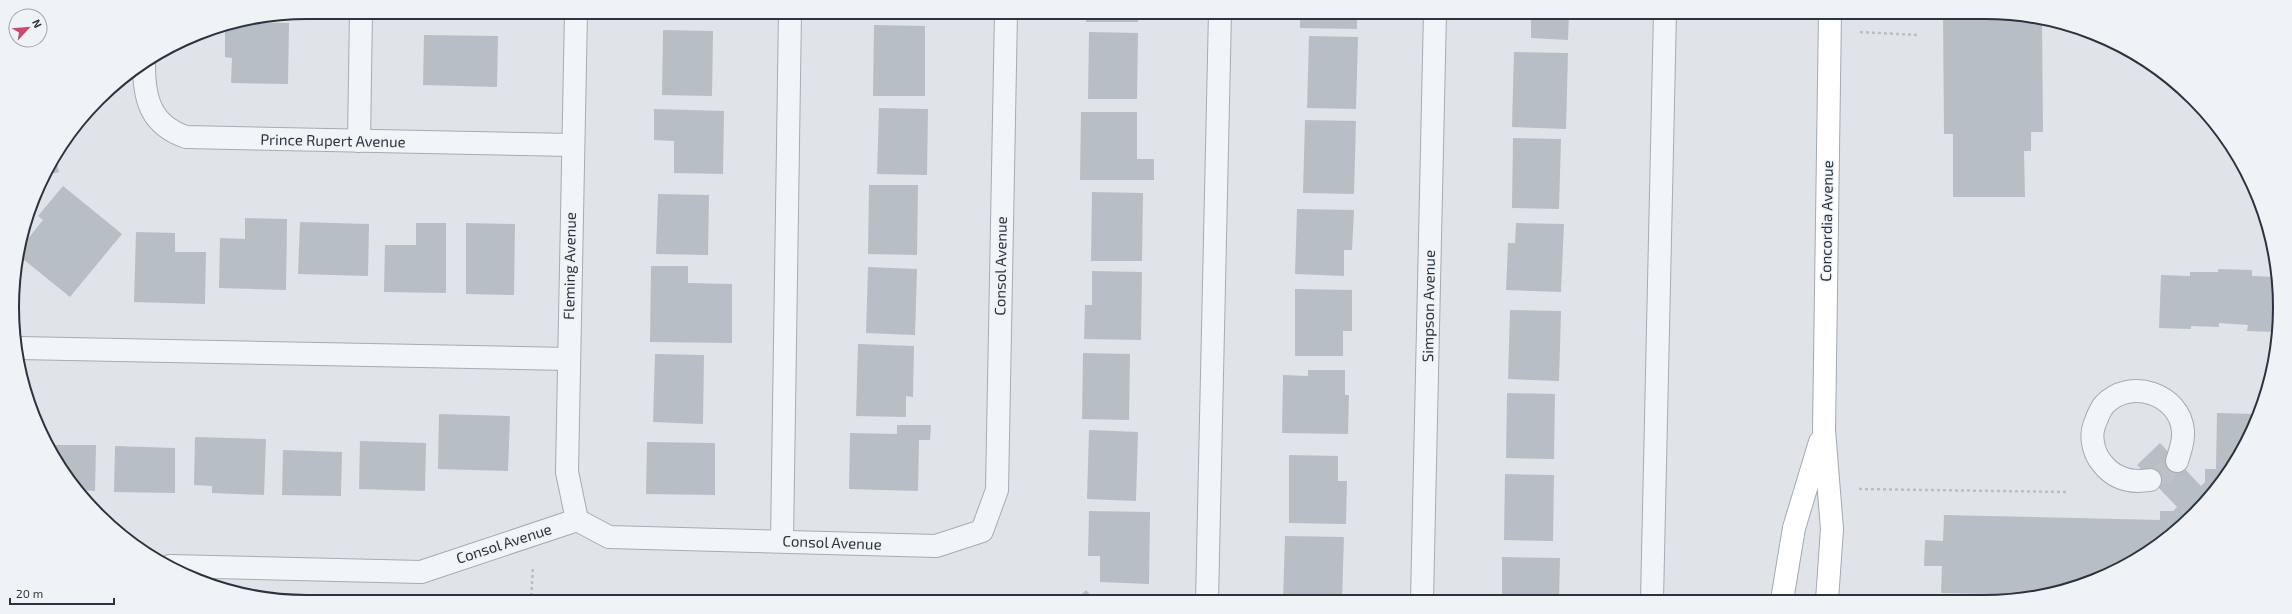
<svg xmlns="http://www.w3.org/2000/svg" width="2292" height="614" font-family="'Exo 2',sans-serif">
	<rect width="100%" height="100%" fill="#e0e4e8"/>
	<g fill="#b7bec5">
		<path d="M 443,12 L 494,12 L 494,15 L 443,13 Z"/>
		<path d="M 874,12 L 923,12 L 923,18 L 874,17 Z"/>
		<path d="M 1086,12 L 1139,12 L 1138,22 L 1086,22 Z"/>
		<path d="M 1300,12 L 1357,12 L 1357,29 L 1300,28 Z"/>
		<path d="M 1512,12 L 1569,12 L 1568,40 L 1531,38 L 1531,14 Z"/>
		<path d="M 1943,12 L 1985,12 L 2042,18 L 2043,132 L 2031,132 L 2031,151 L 2024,151 L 2025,197 L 1953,197 L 1953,134 L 1944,134 Z"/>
		<path d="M 235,22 L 289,23 L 288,84 L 231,83 L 232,58 L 225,57 L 225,25 Z"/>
		<path d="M 874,25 L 925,26 L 925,96 L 873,96 Z"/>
		<path d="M 663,30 L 713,31 L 712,96 L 662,95 Z"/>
		<path d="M 1089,32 L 1138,33 L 1137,99 L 1088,99 Z"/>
		<path d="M 424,35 L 498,36 L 497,87 L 423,85 Z"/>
		<path d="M 1309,36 L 1358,37 L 1356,109 L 1307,108 Z"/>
		<path d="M 1514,52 L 1568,53 L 1566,129 L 1512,127 Z"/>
		<path d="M 879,108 L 928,109 L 927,175 L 877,174 Z"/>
		<path d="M 654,109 L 724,111 L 723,174 L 674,173 L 674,141 L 654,140 Z"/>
		<path d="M 1081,112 L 1137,112 L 1137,159 L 1154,159 L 1154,180 L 1080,180 Z"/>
		<path d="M 1305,120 L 1356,121 L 1354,194 L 1303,193 Z"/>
		<path d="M 1513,138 L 1561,139 L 1559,209 L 1512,208 Z"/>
		<path d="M 55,156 L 59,172 L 43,176 Z"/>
		<path d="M 869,185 L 918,185 L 917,255 L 868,254 Z"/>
		<path d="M 63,186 L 122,234 L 70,297 L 18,255 L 19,250 L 43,220 L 38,216 Z"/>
		<path d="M 1092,192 L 1143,193 L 1142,261 L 1091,261 Z"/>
		<path d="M 658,194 L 709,195 L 708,255 L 656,254 Z"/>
		<path d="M 1297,209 L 1354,210 L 1352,250 L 1344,250 L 1344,276 L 1295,274 Z"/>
		<path d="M 245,218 L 287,219 L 286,290 L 219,288 L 220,238 L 245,239 Z"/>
		<path d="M 300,222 L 369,224 L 368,276 L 298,274 Z"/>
		<path d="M 416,223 L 446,223 L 446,293 L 384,292 L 385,245 L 416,245 Z"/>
		<path d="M 466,223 L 515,224 L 514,295 L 466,294 Z"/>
		<path d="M 1516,223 L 1564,224 L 1561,292 L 1506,290 L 1508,243 L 1515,243 Z"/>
		<path d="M 136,232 L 175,233 L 175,252 L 206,252 L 205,304 L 134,302 Z"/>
		<path d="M 651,266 L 688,266 L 688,283 L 732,284 L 732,343 L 650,342 Z"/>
		<path d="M 868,267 L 917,269 L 915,335 L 866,333 Z"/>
		<path d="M 2218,269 L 2252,270 L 2252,276 L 2277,277 L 2280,307 L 2277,332 L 2247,331 L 2248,325 L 2219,323 L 2219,327 L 2191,326 L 2191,329 L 2159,328 L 2161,275 L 2190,276 L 2190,272 L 2218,272 Z"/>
		<path d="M 1092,271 L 1142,272 L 1141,340 L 1084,339 L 1085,305 L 1092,305 Z"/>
		<path d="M 1295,289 L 1352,290 L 1352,331 L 1343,331 L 1343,356 L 1295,356 Z"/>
		<path d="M 1510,310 L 1561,311 L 1559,381 L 1508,379 Z"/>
		<path d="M 858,344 L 914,346 L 913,397 L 906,396 L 906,417 L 856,416 Z"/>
		<path d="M 1083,353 L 1130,354 L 1129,420 L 1082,419 Z"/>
		<path d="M 655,354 L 704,355 L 703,424 L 653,422 Z"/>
		<path d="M 1308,370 L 1345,370 L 1345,395 L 1349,395 L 1348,434 L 1282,433 L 1283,375 L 1308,376 Z"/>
		<path d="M 1507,393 L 1555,394 L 1554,459 L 1506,458 Z"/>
		<path d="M 2217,413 L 2256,414 L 2241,454 L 2180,529 L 2115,572 L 2038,595 L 1941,593 L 1942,566 L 1924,566 L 1925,540 L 1943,541 L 1944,515 L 2160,520 L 2160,511 L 2173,511 L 2177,507 L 2137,465 L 2160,443 L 2201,486 L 2205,482 L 2205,469 L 2216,469 Z"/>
		<path d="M 439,414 L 510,416 L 508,471 L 438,469 Z"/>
		<path d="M 897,425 L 931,425 L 930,440 L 919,440 L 918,491 L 849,489 L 850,433 L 897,434 Z"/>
		<path d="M 1089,430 L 1138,432 L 1136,501 L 1087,499 Z"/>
		<path d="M 195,437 L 266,439 L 264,495 L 212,493 L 212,486 L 194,485 Z"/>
		<path d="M 360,441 L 426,443 L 425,491 L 359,489 Z"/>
		<path d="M 647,442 L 715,443 L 715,495 L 646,494 Z"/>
		<path d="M 47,445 L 96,445 L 95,491 L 77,490 Z"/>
		<path d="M 115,446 L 175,448 L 175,493 L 114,492 Z"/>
		<path d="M 283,450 L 342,452 L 341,496 L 282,495 Z"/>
		<path d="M 1289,455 L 1338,456 L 1338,481 L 1347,481 L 1346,524 L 1289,523 Z"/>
		<path d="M 1505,474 L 1554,475 L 1553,541 L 1504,540 Z"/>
		<path d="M 1089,511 L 1150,512 L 1149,584 L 1100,582 L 1100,556 L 1088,556 Z"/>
		<path d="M 1285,536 L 1344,537 L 1342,600 L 1283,601 Z"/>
		<path d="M 1502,557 L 1560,558 L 1559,600 L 1502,600 Z"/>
		<path d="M 1086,590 L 1096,601 L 1075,601 Z"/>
	</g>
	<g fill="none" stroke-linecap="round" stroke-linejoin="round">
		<path stroke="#bbc1c6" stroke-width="22" stroke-dasharray="22 11" stroke-linecap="butt" d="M 2150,480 L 2166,472 L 2177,461"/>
		<defs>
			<g id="minor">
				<path d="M 576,12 L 567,472 L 577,520"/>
				<path d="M 144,65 C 144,100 151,125 186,137 L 572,145"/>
				<path d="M 359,141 L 361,12"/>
				<path d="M 19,348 L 568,359"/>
				<path d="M 2150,480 C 2131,483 2114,479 2102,463 C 2094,454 2090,438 2094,426 C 2097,418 2099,411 2104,405 C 2130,377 2180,394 2183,431 C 2184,442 2180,451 2177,461"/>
				<path d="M 782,541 L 790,12"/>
				<path d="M 170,566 L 421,572 L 577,520 L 609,537 L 936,546 L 982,531 L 997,490 L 1006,12"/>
				<path d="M 1422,600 L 1435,12"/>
				<path d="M 1652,600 L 1665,12"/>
				<path d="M 1207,601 L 1220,12"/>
			</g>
			<g id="major">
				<path d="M 1782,600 L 1794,528 L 1820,442"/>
				<path d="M 1827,600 L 1832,529 L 1824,430 L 1830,12"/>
			</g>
		</defs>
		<use href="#minor" stroke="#a5acb2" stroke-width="24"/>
		<use href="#major" stroke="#a0aab3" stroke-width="24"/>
		<g stroke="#babfc3" stroke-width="2.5" stroke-dasharray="3 3" stroke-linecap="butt">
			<path d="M 1860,32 L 1917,35"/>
			<path d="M 1859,489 L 2068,492"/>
			<path d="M 531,602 L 533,566"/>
		</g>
		<use href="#minor" stroke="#f2f5f7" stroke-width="22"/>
		<use href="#major" stroke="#fff" stroke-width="22"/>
	</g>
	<g text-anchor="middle" stroke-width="3" stroke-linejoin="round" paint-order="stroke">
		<g font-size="15" fill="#29343f" stroke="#eff3f6">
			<text transform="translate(333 141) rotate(1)" y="5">Prince Rupert Avenue</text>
			<text transform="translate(1827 221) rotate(-89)" y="5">Concordia Avenue</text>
			<text transform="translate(570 266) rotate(-89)" y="5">Fleming Avenue</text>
			<text transform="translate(1001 266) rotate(-89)" y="5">Consol Avenue</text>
			<text transform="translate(1429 306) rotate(-89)" y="5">Simpson Avenue</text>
			<text transform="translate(832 543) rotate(2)" y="5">Consol Avenue</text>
			<text transform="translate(504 544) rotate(-18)" y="5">Consol Avenue</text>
		</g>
	</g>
	<path d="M0 0H2292V614H0ZM307 19H1985A288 288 0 0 1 2273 307V307A288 288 0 0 1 1985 595H307A288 288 0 0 1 19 307V307A288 288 0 0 1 307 19Z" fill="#eff3f6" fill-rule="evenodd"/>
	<path fill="none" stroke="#29343f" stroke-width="2" d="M307 19H1985A288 288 0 0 1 2273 307V307A288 288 0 0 1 1985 595H307A288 288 0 0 1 19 307V307A288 288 0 0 1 307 19Z"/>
	<g transform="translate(28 28) rotate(64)"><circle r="19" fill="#eff3f6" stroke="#a0a7ad"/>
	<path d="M0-3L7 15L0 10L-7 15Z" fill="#c74b6f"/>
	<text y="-6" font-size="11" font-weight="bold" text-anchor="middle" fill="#29343f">N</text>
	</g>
	<path d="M10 598v6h104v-6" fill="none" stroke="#29343f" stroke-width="2"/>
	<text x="16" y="598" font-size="12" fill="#29343f" stroke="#eff3f6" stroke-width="3" paint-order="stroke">20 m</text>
</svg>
